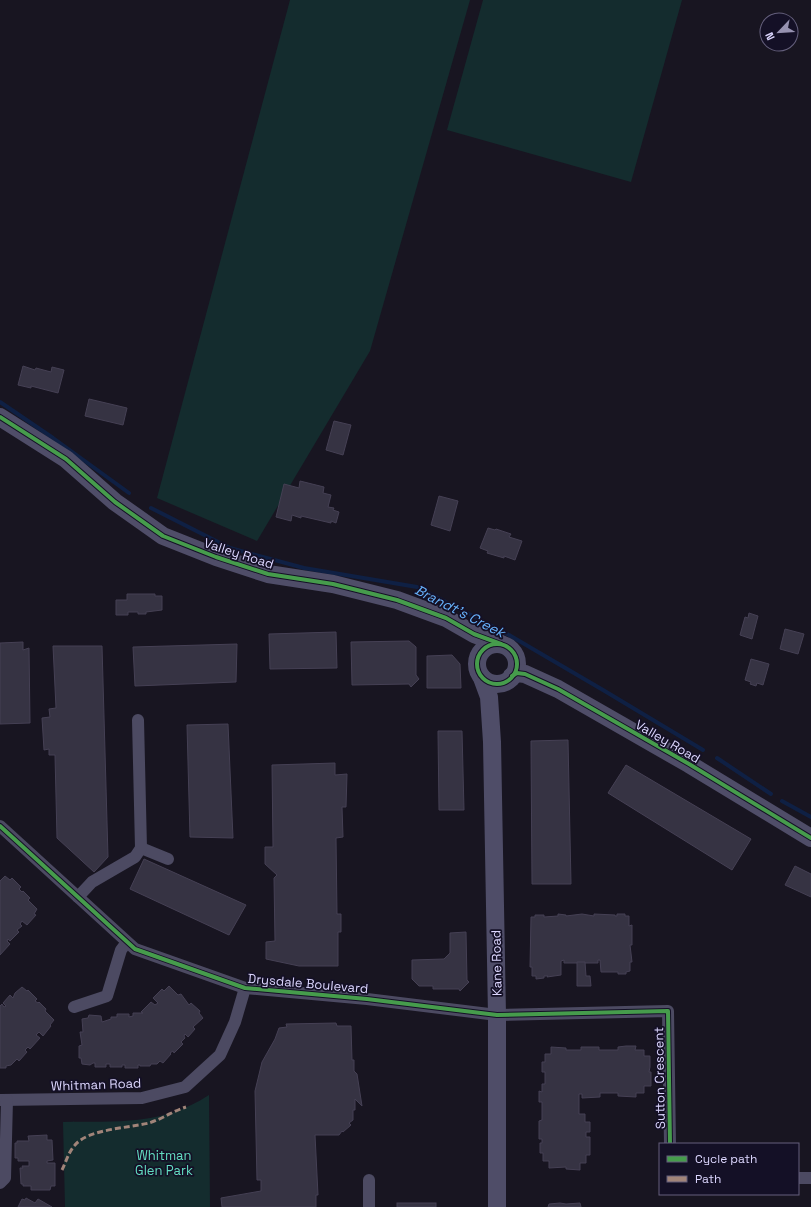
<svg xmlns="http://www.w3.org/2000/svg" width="811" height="1207" font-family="'Space Grotesk',sans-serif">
	<rect width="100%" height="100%" fill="#181521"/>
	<g fill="#142c2e">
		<path d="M 290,0 L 470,0 L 370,351 L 257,541 L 157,498 Z"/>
		<path d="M 483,0 L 682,0 L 631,182 L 447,130 Z"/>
		<path d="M 209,1095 L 210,1207 L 65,1207 L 63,1122 C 117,1121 161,1126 209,1095 Z"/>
	</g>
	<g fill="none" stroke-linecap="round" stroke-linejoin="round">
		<g stroke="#0f2044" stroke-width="4">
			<path d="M 0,402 L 53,438 L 129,493"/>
			<path d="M 151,508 L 230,548 L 304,568 L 417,587 L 509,635 L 603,690 L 703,750"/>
			<path d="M 717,758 L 771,794"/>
			<path d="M 782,801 L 811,817"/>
		</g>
	</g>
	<g fill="#363343" stroke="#454054">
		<path d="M 23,366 L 35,370 L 36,368 L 51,372 L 52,367 L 64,370 L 58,393 L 31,386 L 31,388 L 18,385 Z"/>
		<path d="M 89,399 L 127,408 L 123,425 L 85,416 Z"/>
		<path d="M 334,421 L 351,425 L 343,455 L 326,450 Z"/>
		<path d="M 300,481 L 324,487 L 323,493 L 331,495 L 328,507 L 334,508 L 333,510 L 339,512 L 336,523 L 331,521 L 331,523 L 301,516 L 301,518 L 292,515 L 291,521 L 276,517 L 284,484 L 299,488 Z"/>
		<path d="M 439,496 L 458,501 L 450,531 L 431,525 Z"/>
		<path d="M 488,528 L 495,530 L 496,529 L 511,534 L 509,537 L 522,541 L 515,560 L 504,556 L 504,558 L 487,553 L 488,551 L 480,548 Z"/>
		<path d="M 127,594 L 155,594 L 155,596 L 162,596 L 162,610 L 146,612 L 146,614 L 138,614 L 138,612 L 128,612 L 128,615 L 116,615 L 116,600 L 127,600 Z"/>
		<path d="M 749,613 L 758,616 L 752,639 L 740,635 L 745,617 L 748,618 Z"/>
		<path d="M 785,629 L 804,634 L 798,654 L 780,649 Z"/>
		<path d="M 336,632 L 337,668 L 270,669 L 269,634 Z"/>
		<path d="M 409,641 L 416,647 L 416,675 L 419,679 L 411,687 L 409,684 L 352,685 L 351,642 Z"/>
		<path d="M 23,642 L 23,650 L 29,648 L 30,723 L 0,724 L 0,643 Z"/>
		<path d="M 237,644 L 236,682 L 135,686 L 133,647 Z"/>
		<path d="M 53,646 L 102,646 L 108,857 L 94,872 L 57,838 L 55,755 L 49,755 L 49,749 L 44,750 L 42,718 L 50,717 L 49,709 L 56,708 Z"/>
		<path d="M 452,655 L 460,664 L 461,688 L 427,688 L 427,656 Z"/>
		<path d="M 751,659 L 769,664 L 763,685 L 757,683 L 756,686 L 750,684 L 751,682 L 745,680 Z"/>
		<path d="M 228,724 L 233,838 L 190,837 L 187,725 Z"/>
		<path d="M 438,731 L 462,731 L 464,810 L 439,810 Z"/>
		<path d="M 568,740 L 571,884 L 532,884 L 531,741 Z"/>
		<path d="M 335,763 L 335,775 L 347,774 L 346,807 L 342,807 L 343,837 L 336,838 L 337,914 L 341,914 L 341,932 L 338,932 L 338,966 L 299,966 L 266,959 L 266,942 L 275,941 L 274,878 L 277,875 L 265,864 L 265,847 L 273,847 L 272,765 Z"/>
		<path d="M 626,765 L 751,839 L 732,870 L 608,793 Z"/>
		<path d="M 144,859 L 246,905 L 229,935 L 130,889 Z"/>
		<path d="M 795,866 L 811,874 L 811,897 L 785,885 Z"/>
		<path d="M 5,876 L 10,880 L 12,878 L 21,887 L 19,889 L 22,892 L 23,891 L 30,898 L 28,900 L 37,909 L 34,914 L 36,915 L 27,925 L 22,921 L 20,924 L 22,926 L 17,930 L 19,932 L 10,941 L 8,939 L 7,941 L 10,944 L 0,955 L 0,881 Z"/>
		<path d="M 558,914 L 566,915 L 566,916 L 582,914 L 594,916 L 594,914 L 615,915 L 615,916 L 617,916 L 617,914 L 625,914 L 625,916 L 629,916 L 629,926 L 632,925 L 632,945 L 630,945 L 632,962 L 630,962 L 630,971 L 626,972 L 626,974 L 618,974 L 618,972 L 601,972 L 600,960 L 598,960 L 598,963 L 564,963 L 564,960 L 561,961 L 561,975 L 547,977 L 548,976 L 544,976 L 544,978 L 536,979 L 536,976 L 532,976 L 532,967 L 530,967 L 531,917 L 535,917 L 535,915 L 544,915 L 544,917 L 558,916 Z"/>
		<path d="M 466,932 L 467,980 L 469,982 L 460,991 L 459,989 L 433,989 L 433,986 L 419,986 L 412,979 L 412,960 L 444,959 L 450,953 L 450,933 Z"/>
		<path d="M 577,962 L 585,962 L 586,976 L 590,976 L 591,986 L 577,986 Z"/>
		<path d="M 169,986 L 178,995 L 181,994 L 189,1005 L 191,1003 L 200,1011 L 199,1013 L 203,1018 L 193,1027 L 195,1029 L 188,1037 L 185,1034 L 184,1036 L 185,1038 L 181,1042 L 183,1044 L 174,1053 L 173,1051 L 170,1053 L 171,1054 L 163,1063 L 160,1061 L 157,1064 L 151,1064 L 150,1066 L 140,1066 L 140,1065 L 138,1065 L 138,1068 L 125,1068 L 125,1065 L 122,1065 L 122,1067 L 110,1067 L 110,1064 L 106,1064 L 106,1067 L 95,1067 L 95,1063 L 93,1063 L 90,1065 L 82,1064 L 81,1058 L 79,1058 L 79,1046 L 82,1045 L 80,1032 L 83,1032 L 82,1019 L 88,1018 L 89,1015 L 101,1016 L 102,1022 L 111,1019 L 111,1017 L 117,1017 L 117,1014 L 129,1014 L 129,1017 L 133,1016 L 133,1013 L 143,1013 L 141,1012 L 151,1002 L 155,1005 L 158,1003 L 153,998 L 162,989 L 164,991 Z"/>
		<path d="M 22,987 L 27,991 L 28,990 L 37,999 L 35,1001 L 38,1003 L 39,1002 L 46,1009 L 45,1011 L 54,1020 L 50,1025 L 51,1026 L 43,1036 L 39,1032 L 36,1035 L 40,1038 L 30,1049 L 28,1047 L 25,1050 L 27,1052 L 19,1061 L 17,1059 L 11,1065 L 6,1066 L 6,1068 L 0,1068 L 0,1006 L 2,1004 L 4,1007 L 6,1006 L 3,1003 L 10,995 L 13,998 L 15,993 Z"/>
		<path d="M 336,1023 L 337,1026 L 351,1026 L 352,1060 L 354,1060 L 354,1071 L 357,1074 L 362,1106 L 355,1099 L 355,1110 L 353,1110 L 353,1120 L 349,1123 L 351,1125 L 343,1132 L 342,1131 L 339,1135 L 315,1135 L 318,1195 L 316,1195 L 316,1207 L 222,1207 L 221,1198 L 261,1191 L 261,1180 L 257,1180 L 255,1091 L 262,1062 L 275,1039 L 279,1028 L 287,1027 L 286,1024 Z"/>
		<path d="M 626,1046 L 636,1046 L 635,1050 L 644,1050 L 644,1056 L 650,1056 L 650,1067 L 649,1072 L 651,1072 L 651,1086 L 644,1086 L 644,1093 L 636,1093 L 636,1097 L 618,1096 L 618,1093 L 600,1093 L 600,1097 L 582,1098 L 582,1094 L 579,1094 L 579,1114 L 585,1114 L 585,1122 L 590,1122 L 590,1132 L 586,1132 L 586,1137 L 590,1137 L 590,1155 L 586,1155 L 586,1163 L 580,1163 L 580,1170 L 566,1169 L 566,1167 L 549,1168 L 549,1161 L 543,1161 L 543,1153 L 540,1153 L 540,1143 L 542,1143 L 542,1139 L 539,1139 L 539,1121 L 542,1120 L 542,1102 L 539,1102 L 539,1091 L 542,1092 L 542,1084 L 545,1084 L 545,1072 L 542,1072 L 542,1062 L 545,1062 L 545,1054 L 551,1054 L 551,1047 L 566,1048 L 566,1050 L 581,1050 L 581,1047 L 599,1047 L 599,1050 L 618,1050 L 618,1047 Z"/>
		<path d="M 47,1135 L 47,1140 L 52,1140 L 53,1160 L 47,1161 L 47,1163 L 55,1163 L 55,1186 L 51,1186 L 50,1190 L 31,1190 L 31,1186 L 23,1186 L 23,1184 L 21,1184 L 20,1168 L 23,1168 L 22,1166 L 29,1166 L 29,1161 L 18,1161 L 18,1158 L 15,1158 L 15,1143 L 17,1143 L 17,1141 L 29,1141 L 28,1136 Z"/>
		<path d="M 26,1198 L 35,1203 L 38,1199 L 52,1207 L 18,1207 L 22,1199 L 25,1200 Z"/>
		<rect x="397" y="1203" width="39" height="4"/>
		<path d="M 560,1203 L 566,1204 L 580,1203 L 581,1207 L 548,1207 L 549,1204 Z"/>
	</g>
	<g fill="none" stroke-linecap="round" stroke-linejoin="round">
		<g stroke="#4c4a62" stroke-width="12">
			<path d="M 0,826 L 135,949 L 245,988 L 367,999 L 497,1015 L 668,1011 L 670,1144"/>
			<path d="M 141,848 L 168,859"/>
			<path d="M 78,897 L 92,882 L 135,857 L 141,848 L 138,720"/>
			<path d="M 74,1007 L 107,996 L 121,950 L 127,942"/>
			<path d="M 0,1100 L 142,1098 L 185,1087 L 220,1055 L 235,1022 L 245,988"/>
			<path d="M 798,1178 L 811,1178"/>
			<path d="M 369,1180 L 369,1207"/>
			<path d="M 0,1183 L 5,1178 L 7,1100"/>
		</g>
		<g stroke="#4f4d68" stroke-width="18">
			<path d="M 0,417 L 66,459 L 115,502 L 163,536 L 216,557 L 268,574 L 333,584 L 397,600 L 446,618 L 474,634 L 501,644"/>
			<circle cx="497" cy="664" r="20"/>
			<path d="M 512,676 L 517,673 L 525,674 L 558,689 L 689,764 L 811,838"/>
			<path d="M 482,678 L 489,697 L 492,742 L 497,1015 L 497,1207"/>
		</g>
		<path stroke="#a18479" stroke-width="3" stroke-dasharray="6 3" stroke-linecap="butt" d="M 62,1170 C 66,1162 69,1151 75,1145 C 88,1129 129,1128 149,1123 C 162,1119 173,1111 186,1107"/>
		<defs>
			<g id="cycleway">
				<path d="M 0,417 L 66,459 L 115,502 L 163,536 L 216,557 L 268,574 L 333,584 L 397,600 L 446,618 L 474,634 L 501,644"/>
				<circle cx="497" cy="664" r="20"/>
				<path d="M 512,676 L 517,673 L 525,674 L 558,689 L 689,764 L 811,838"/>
				<path d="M 0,826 L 135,949 L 245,988 L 367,999 L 497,1015 L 668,1011 L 670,1144"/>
			</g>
		</defs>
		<use href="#cycleway" stroke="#141026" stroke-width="6"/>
		<use href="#cycleway" stroke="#469c4c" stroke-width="4"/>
	</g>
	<g text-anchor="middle" stroke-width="3.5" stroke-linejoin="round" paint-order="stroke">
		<g font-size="13" fill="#dcd6fe" stroke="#141026">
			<text transform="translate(239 553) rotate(18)" y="5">Valley Road</text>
			<text transform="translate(668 741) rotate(30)" y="5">Valley Road</text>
			<text transform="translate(496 963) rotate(-91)" y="5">Kane Road</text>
			<text transform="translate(308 983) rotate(5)" y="5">Drysdale Boulevard</text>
			<text transform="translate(659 1078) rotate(-91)" y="5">Sutton Crescent</text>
			<text transform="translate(96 1084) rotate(-2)" y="5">Whitman Road</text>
		</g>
		<g font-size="13" fill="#63ddc2" stroke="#141026">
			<text x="164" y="1160">Whitman<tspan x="164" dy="15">Glen Park</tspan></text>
		</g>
		<g font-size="14" font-style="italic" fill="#67b2fb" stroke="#141026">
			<text transform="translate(460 611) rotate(27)" y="5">Brandt's Creek</text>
		</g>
	</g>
	<rect x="659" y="1143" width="140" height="52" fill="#141026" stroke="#645f7c"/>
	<rect x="667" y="1156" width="20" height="6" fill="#469c4c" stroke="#645f7c"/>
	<text x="695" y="1163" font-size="12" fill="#dcd6fe">Cycle path</text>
	<rect x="667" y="1176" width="20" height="6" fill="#a18479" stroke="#645f7c"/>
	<text x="695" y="1183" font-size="12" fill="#dcd6fe">Path</text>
	<g transform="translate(779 32) rotate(245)"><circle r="19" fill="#141026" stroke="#645f7c"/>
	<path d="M0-3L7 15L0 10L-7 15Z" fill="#9792b1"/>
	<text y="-6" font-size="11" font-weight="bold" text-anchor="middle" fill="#dcd6fe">N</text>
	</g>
</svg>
